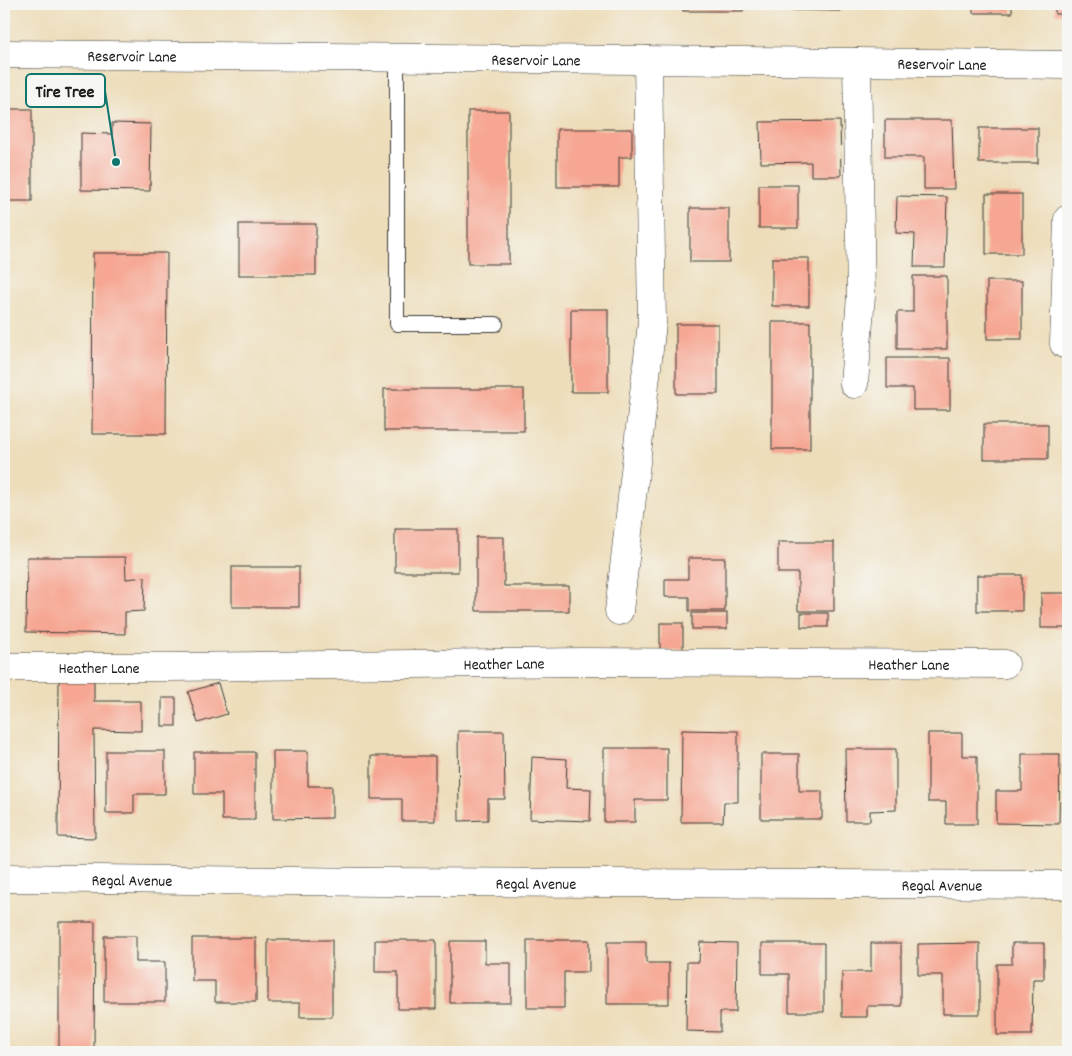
<svg xmlns="http://www.w3.org/2000/svg" width="1072" height="1056" viewBox="0 0 1072 1056" font-family="Dekko,sans-serif">
<rect width="100%" height="100%" fill="#f6f6f2"/>
<filter id="ink" filterUnits="userSpaceOnUse"><feTurbulence type="fractalNoise" baseFrequency=".02" numOctaves="2"/><feDisplacementMap in="SourceGraphic" scale="10" xChannelSelector="R" yChannelSelector="G"/><feConvolveMatrix kernelMatrix="1 2 1 2 8 2 1 2 1" color-interpolation-filters="sRGB"/></filter>
<filter id="wash" filterUnits="userSpaceOnUse"><feTurbulence type="fractalNoise" baseFrequency=".0096" numOctaves="4" result="noise"/><feDisplacementMap in="SourceGraphic" scale="20" xChannelSelector="R" yChannelSelector="G"/><feGaussianBlur stdDeviation="1.12" result="paint"/><feColorMatrix in="noise" values="0 0 0 0 0 0 0 0 0 0 0 0 0 0 0 0 0 1.4 0 .05"/><feComposite in="paint" operator="in"/></filter>
<g filter="url(#wash)">
<rect width="100%" height="100%" fill="#edddba"/>
<g id="blocks">
<!-- building -->
<g fill="#f6a692">
<rect x="683" y="4" width="60" height="7"/>
<path d="M781 4H840V11L781 10Z"/>
<rect x="857" y="4" width="58" height="2"/>
<rect x="973" y="4" width="39" height="9"/>
<rect x="1055" y="4" width="13" height="10"/>
<rect x="4" y="109" width="28" height="92"/>
<rect x="468" y="111" width="41" height="153"/>
<path d="M885 120H952L954 189H924V157H885Z"/>
<path d="M840 121 841 176H811V162L761 163 760 122Z"/>
<path d="M112 123 151 124 150 191 81 190V133L112 134Z"/>
<rect x="979" y="128" width="59" height="35"/>
<path d="M557 129H632V157H619V187H557Z"/>
<rect x="759" y="185" width="39" height="43"/>
<rect x="986" y="194" width="36" height="60"/>
<path d="M897 196 947 197 945 267H914L915 234 896 233Z"/>
<rect x="690" y="208" width="39" height="54"/>
<rect x="239" y="224" width="77" height="51"/>
<path d="M93 253H167L166 434H92Z"/>
<rect x="772" y="258" width="37" height="48"/>
<path d="M913 276H947V349H897V312H913Z"/>
<rect x="987" y="281" width="35" height="58"/>
<rect x="571" y="309" width="37" height="83"/>
<rect x="772" y="322" width="38" height="127"/>
<rect x="676" y="324" width="42" height="70"/>
<path d="M887 358H950V410H913V388H887Z"/>
<rect x="384" y="389" width="140" height="42"/>
<rect x="984" y="424" width="64" height="35"/>
<rect x="395" y="529" width="63" height="43"/>
<path d="M476 537H504V586H569V611H476Z"/>
<path d="M778 542H834V611H798V573H778Z"/>
<path d="M27 557H125L126 579 145 577 144 611 125 612V634L26 632Z"/>
<path d="M688 558H725V611H689V597H665V579H688Z"/>
<rect x="232" y="567" width="67" height="40"/>
<rect x="977" y="575" width="45" height="36"/>
<rect x="1041" y="593" width="27" height="35"/>
<rect x="692" y="613" width="35" height="16"/>
<rect x="801" y="613" width="27" height="14"/>
<rect x="660" y="623" width="23" height="27"/>
<path d="M59 678H94V701H141V731L94 730 95 838 58 837Z"/>
<path d="M218 683 227 714 198 723 188 692Z"/>
<rect x="162" y="698" width="14" height="28"/>
<path d="M682 730 738 731V802H724L723 822H681Z"/>
<path d="M458 731H504L505 799H488V820L459 821Z"/>
<path d="M928 733H962V756H977V824H946V802H928Z"/>
<path d="M604 748H667V800H635V822H604Z"/>
<path d="M845 749H896V810L870 811V821H846Z"/>
<path d="M106 751H165V794H134V813H106Z"/>
<path d="M273 751H308V786H332V818L273 819Z"/>
<path d="M194 752H255V820H222V794H194Z"/>
<path d="M761 754H799V791H822V819H761Z"/>
<path d="M1022 754H1060L1059 824 996 823V791H1022Z"/>
<path d="M371 756H435V821H402V799H371Z"/>
<path d="M532 757 567 759 566 788 591 789 590 821 530 819Z"/>
<path d="M59 922H95L94 1052H59Z"/>
<path d="M104 936H136V962H165V1002H104Z"/>
<path d="M192 938H256V1002H215V981H192Z"/>
<path d="M268 940H332V1017H300V1003H268Z"/>
<path d="M375 940H436V1009H398V972H375Z"/>
<path d="M527 940H589V972H564V1008H527Z"/>
<path d="M450 941H485V963H511V1003H450Z"/>
<path d="M607 942H646V963H669V1004H607Z"/>
<path d="M700 942 737 943 736 1012H720V1032L686 1031 687 962H699Z"/>
<path d="M762 943H824V1012H789V974H762Z"/>
<path d="M871 943H901V1006H867V1017H842V972H871Z"/>
<path d="M980 943V1014H943V975H918V944Z"/>
<path d="M1012 943H1044V979H1033L1032 1035H997V964H1012Z"/>
</g>
</g>
</g>
<g filter="url(#ink)">
<use href="#blocks" fill-opacity="0" stroke="#3b3934" stroke-width="1"/>
<g fill="none" stroke-linecap="round" stroke-linejoin="round">
<defs>
<path id="lane" d="M397 58V324H496"/>
<g id="street">
<path id="s1" d="M4 54 857 62 1068 65"/>
<path d="M1064 344 1068 219"/>
<path d="M854 384 861 296 857 62"/>
<path d="M619 611 652 323 648 60"/>
<path id="s2" d="M4 667H170L582 662 1005 664"/>
<path id="s3" d="M4 878 378 882 1068 885"/>
</g>
</defs>
<!-- lane casing -->
<use href="#lane" stroke="#3b3934" stroke-width="16"/>
<!-- street casing -->
<use href="#street" stroke="#3b3934" stroke-width="29"/>
<!-- lane -->
<use href="#lane" stroke="#fff" stroke-width="14"/>
<!-- street -->
<use href="#street" stroke="#fff" stroke-width="28"/>
</g>
</g>
<g text-anchor="middle" stroke-width="4" stroke-linejoin="round" paint-order="stroke">
<!-- street labels -->
<g font-size="16" fill="#1c1c1c" stroke="#f6f6f2">
<text dy="6" stroke="none"><textPath href="#s1" startOffset="128">Reservoir Lane</textPath></text>
<text dy="6" stroke="none"><textPath href="#s1" startOffset="532">Reservoir Lane</textPath></text>
<text dy="6" stroke="none"><textPath href="#s1" startOffset="938">Reservoir Lane</textPath></text>
<text dy="6" stroke="none"><textPath href="#s2" startOffset="500">Heather Lane</textPath></text>
<text dy="6" stroke="none"><textPath href="#s2" startOffset="905">Heather Lane</textPath></text>
<text dy="6" stroke="none"><textPath href="#s2" startOffset="95">Heather Lane</textPath></text>
<text dy="6" stroke="none"><textPath href="#s3" startOffset="128">Regal Avenue</textPath></text>
<text dy="6" stroke="none"><textPath href="#s3" startOffset="532">Regal Avenue</textPath></text>
<text dy="6" stroke="none"><textPath href="#s3" startOffset="938">Regal Avenue</textPath></text>
</g>
</g>
<!-- callouts -->
<path fill="none" stroke="#0f766e" stroke-width="2" d="M116 162L105 91"/>
<circle fill="#0f766e" stroke="#f6f6f2" stroke-width="2" cx="116" cy="162" r="5"/>
<rect fill="#f6f6f2" stroke="#0f766e" stroke-width="2" x="26" y="74" width="79" height="33" rx="5"/>
<g font-size="18" text-anchor="middle" font-weight="bold" fill="#1c1c1c">
<text x="65" y="97">Tire Tree</text>
</g>
<!-- margin -->
<rect width="1072" height="1056" fill="none" stroke="#f6f6f2" stroke-width="20"/>
</svg>
